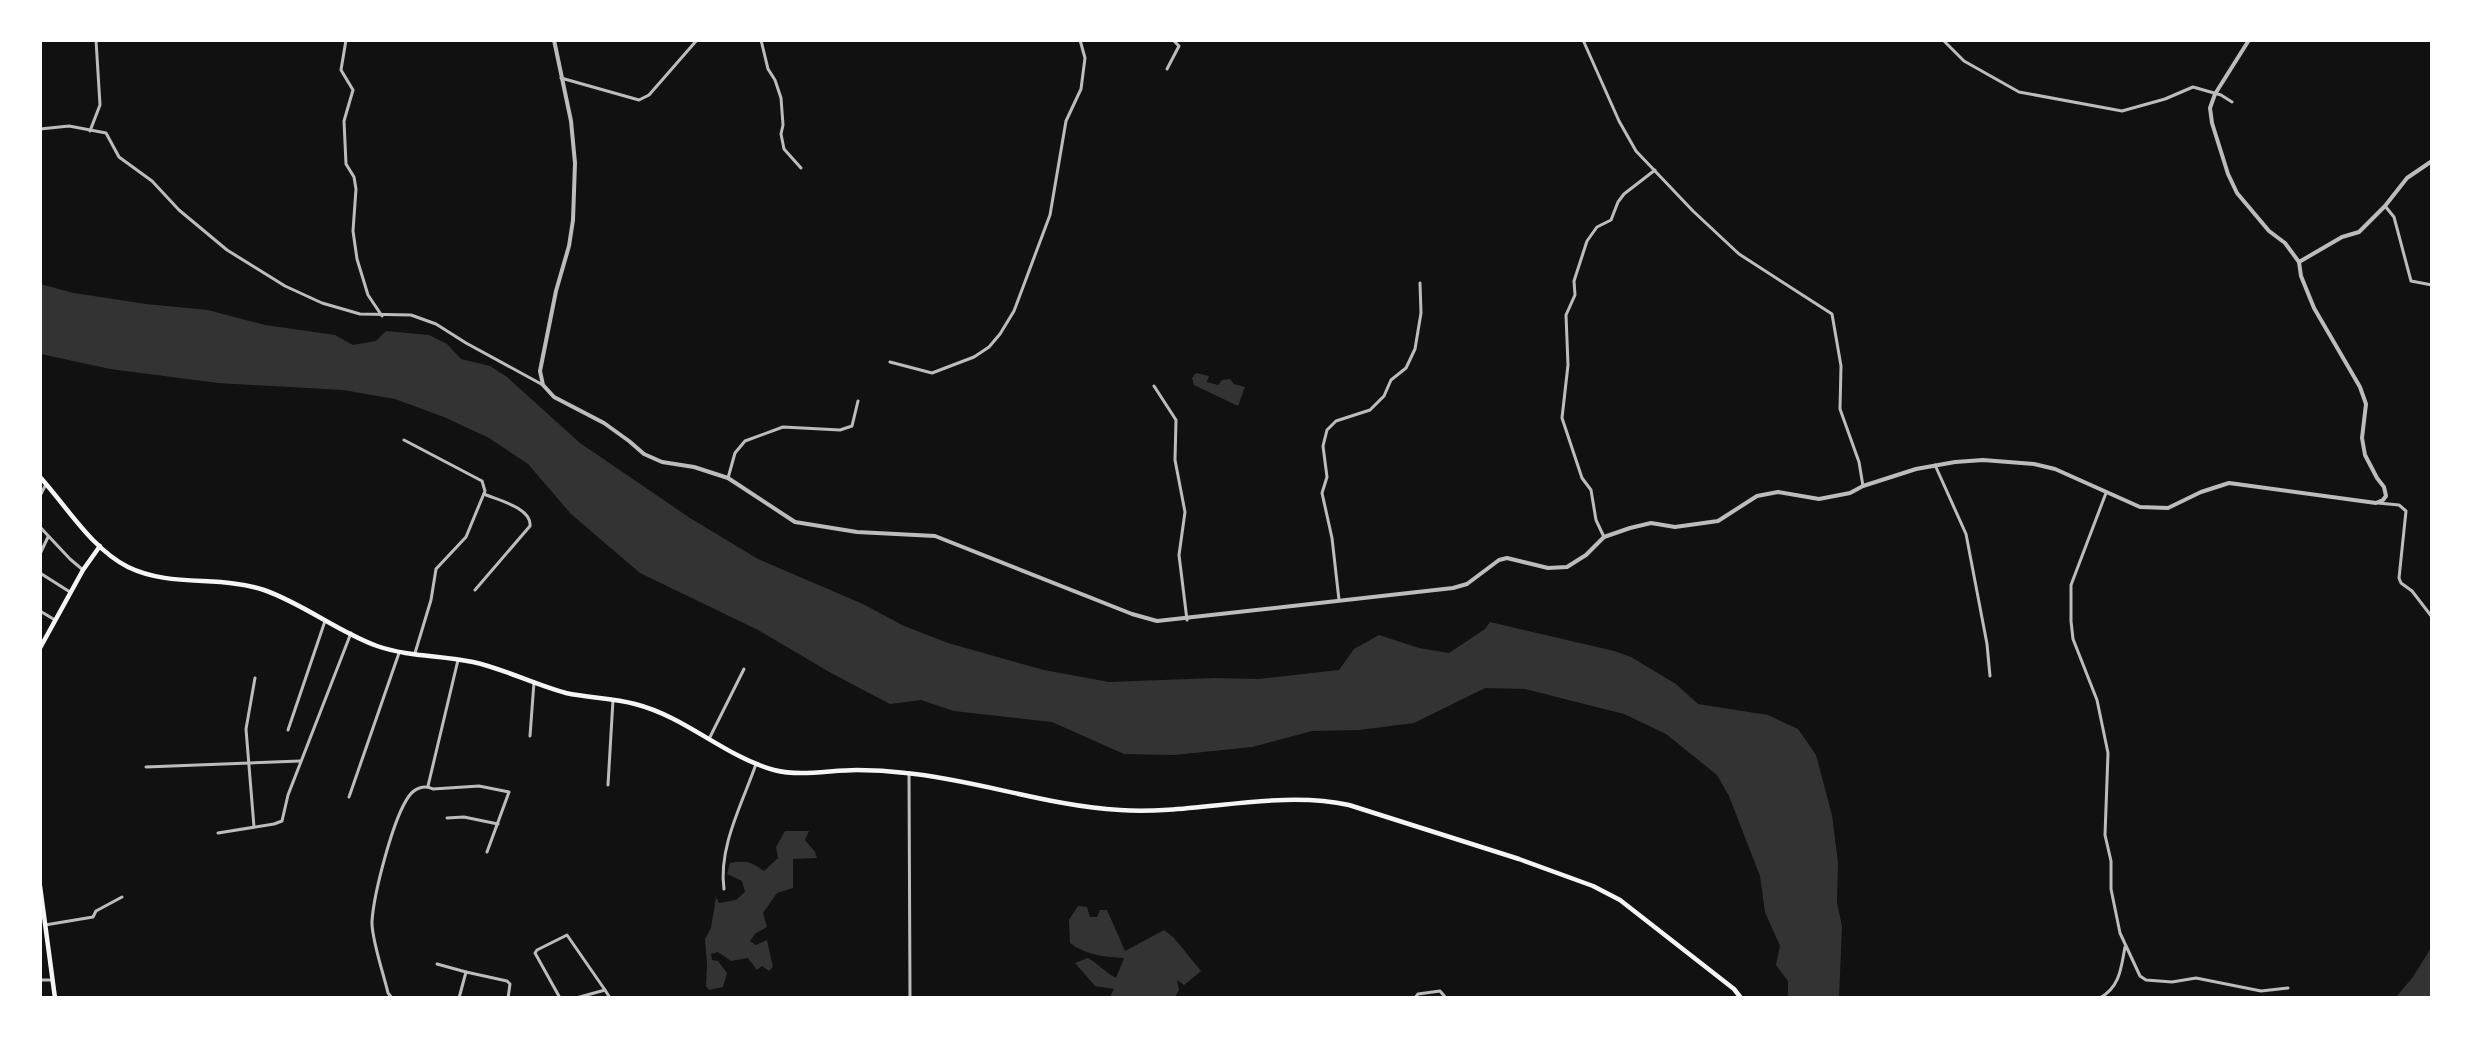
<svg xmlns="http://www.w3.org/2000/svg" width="2472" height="1038" viewBox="0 0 2472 1038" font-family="'Fira Sans',sans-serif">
<rect width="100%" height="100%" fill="#111"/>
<!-- water -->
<g fill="#333">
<path d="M40 284 74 293 146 304 208 310 265 325 335 335 353 345 376 341 386 331 429 335 447 344 461 359 490 366 507 377 580 443 690 518 758 559 863 604 904 626 948 643 1044 670 1109 682 1215 678 1259 679 1339 670 1354 649 1379 635 1419 648 1449 653 1485 629 1490 622 1614 651 1631 657 1676 684 1698 704 1768 715 1798 729 1816 755 1832 815 1838 863 1837 902 1842 927 1839 997H1788V981L1776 965 1780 946 1765 912 1760 876 1729 796 1717 775 1666 734 1624 714 1525 689 1485 688 1414 723 1359 730 1312 731 1252 747 1174 755 1124 754 1052 722 954 711 921 700 890 704 831 673 758 630 640 573 571 514 528 464 489 438 444 417 395 399 343 390 218 383 110 369 41 354Z"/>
<path d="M1196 373 1209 376 1207 382 1218 385 1222 380 1230 379 1234 384 1245 387 1238 406 1194 385 1192 378Z"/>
<path d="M785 831H809L805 840 815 852 817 858 793 859V888L777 893 763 913 767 927 756 933 750 941 756 945 767 940 773 967 769 971 762 966 757 970 748 958 731 961 718 952 711 954 712 960 718 961 727 973 723 987 709 990 706 986 707 965 705 939 711 928 716 897 719 903 736 900 745 892 742 881 727 874 730 863C745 860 752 862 764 871L778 858 776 847Z"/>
<path d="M1078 906 1087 907 1090 917H1097L1100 910H1107L1125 951 1164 930 1174 938 1201 971 1184 985 1177 980 1179 990 1175 997H1110L1114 989 1095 986 1075 963 1088 958C1098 964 1105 972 1116 978L1124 958C1106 957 1085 955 1070 943L1069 920Z"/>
<path d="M2431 948V997H2396L2413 977Z"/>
</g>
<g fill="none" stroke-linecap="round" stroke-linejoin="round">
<!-- minor -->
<g stroke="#bcbcbc" stroke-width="3">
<path d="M346 40 341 70 353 90 344 121 346 164 354 177 356 189 353 231 357 259 368 295 382 316"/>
<path d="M761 40 768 69 775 80 781 98 783 125 781 134 784 149 801 168"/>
<path d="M1583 40 1619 121 1636 151 1693 211 1739 254 1832 314 1841 366 1840 409 1859 462 1863 486"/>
<path d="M1943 40 1964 61 2019 92 2122 111 2165 99 2193 87 2221 95 2232 102"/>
<path d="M1167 69 1179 46 1173 40"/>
<path d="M561 78 639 100 649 95 697 40"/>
<path d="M40 129 69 126 106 133 119 157 152 181 179 210 227 250 285 286 322 303 360 314 411 315 436 324 466 343 543 385"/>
<path d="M90 131 100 105 96 40"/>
<path d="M2385 206 2394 217 2411 281 2432 285"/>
<path d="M890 362 932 373 974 357 989 347 1000 334 1014 311 1050 215 1066 121 1081 89 1085 58 1080 40"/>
<path d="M1154 386 1176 420 1175 460 1185 512 1179 555 1187 620"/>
<path d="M404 440 482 481 485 491 466 537 436 569 431 600 415 653"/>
<path d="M1935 465 1966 534 1987 644 1990 676"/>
<path d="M728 478 735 453 745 441 783 427 840 430 852 426 858 401"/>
<path d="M2106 493 2071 585V621L2073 639 2097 700 2108 753 2105 835 2111 861V889L2120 933 2140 976 2146 980 2172 982 2196 978 2261 991 2288 988"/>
<path d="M40 496 46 484"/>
<path d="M2378 503 2399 505 2406 511 2399 578 2401 583 2412 591 2432 617"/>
<path d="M40 527 70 559 83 570"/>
<path d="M1604 537 1596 520 1591 490 1582 478 1562 418 1568 365 1566 315 1575 295 1574 281 1587 241 1597 227 1611 220 1618 202 1624 194 1655 170"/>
<path d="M40 554 48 537"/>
<path d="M40 573 70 592"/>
<path d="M475 590 530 526C532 508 498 500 484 494"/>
<path d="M1339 600 1332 538 1322 493 1327 477 1323 446 1327 430 1336 421 1370 410 1384 396 1391 380 1406 368 1415 349 1421 313 1420 283"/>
<path d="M40 611 55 620"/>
<path d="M288 730 325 621"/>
<path d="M530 736 534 682"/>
<path d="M709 739 744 669"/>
<path d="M146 767 300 761"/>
<path d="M909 773 910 998"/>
<path d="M608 785 613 700"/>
<path d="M428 786 458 660"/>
<path d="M349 797 399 653"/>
<path d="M447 818 464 817 498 824"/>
<path d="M254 827 246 729 255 678"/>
<path d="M218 833 274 824 282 821 288 795 351 633"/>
<path d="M724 889C718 847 743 802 756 764"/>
<path d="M45 925 93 917 96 911 122 897"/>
<path d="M437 964 466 972"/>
<path d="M40 980H52"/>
<path d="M605 990 610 998"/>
<path d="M392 998 388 993C384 975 371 938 372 921 374 893 393 818 409 796 414 789 424 784 433 789L479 786 509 792 487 852"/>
<path d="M459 998 466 972 507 981 510 984 508 998"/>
<path d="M560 998 535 953 537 950 567 935 605 990 576 998"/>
<path d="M1415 998 1418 994 1440 991 1446 998"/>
<path d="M2100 998C2120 987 2121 968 2125 947"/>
</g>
<!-- tertiary -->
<g stroke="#bcbcbc" stroke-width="4">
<path d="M554 40 571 121 575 163 573 220 569 246 556 291 540 371 543 385 554 397 604 423 629 441 644 454 662 462 694 467 728 478 795 522 857 532 935 536 1132 614 1157 621 1453 588 1467 584 1499 560 1507 558 1548 568 1567 567 1586 555 1604 537 1630 528 1651 523 1675 527 1718 521 1757 496 1778 492 1819 499 1850 493 1863 486 1916 469 1955 462 1983 460 2034 464 2055 469 2140 507 2168 508 2201 492 2229 483 2376 503 2383 500 2386 496 2384 487 2377 478 2365 455 2362 438 2366 404 2360 387 2314 308 2301 276 2299 262 2285 243 2269 231 2237 193 2228 174 2212 123 2210 108 2215 94 2249 40"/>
<path d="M2299 262 2342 237 2359 232 2385 206 2407 178 2432 161"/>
</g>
<!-- secondary -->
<g stroke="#f5f5f5" stroke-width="4.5">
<path d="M40 648 83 570 100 546"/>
<path d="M40 886 55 998"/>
</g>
<!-- primary -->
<path stroke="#f5f5f5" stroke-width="4.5" d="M40 477C67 507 92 549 128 567 171 588 220 575 264 590 304 604 338 632 377 646 409 657 441 655 473 662 505 669 535 685 566 693 589 698 613 698 635 704 686 717 724 756 774 770 801 777 830 770 857 770 873 770 890 771 906 773 978 780 1047 806 1120 810 1195 815 1276 789 1349 805L1519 859 1593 886 1620 900 1734 989 1741 998"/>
</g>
<!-- border -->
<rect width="2472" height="1038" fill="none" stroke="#ffffff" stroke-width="84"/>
</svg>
